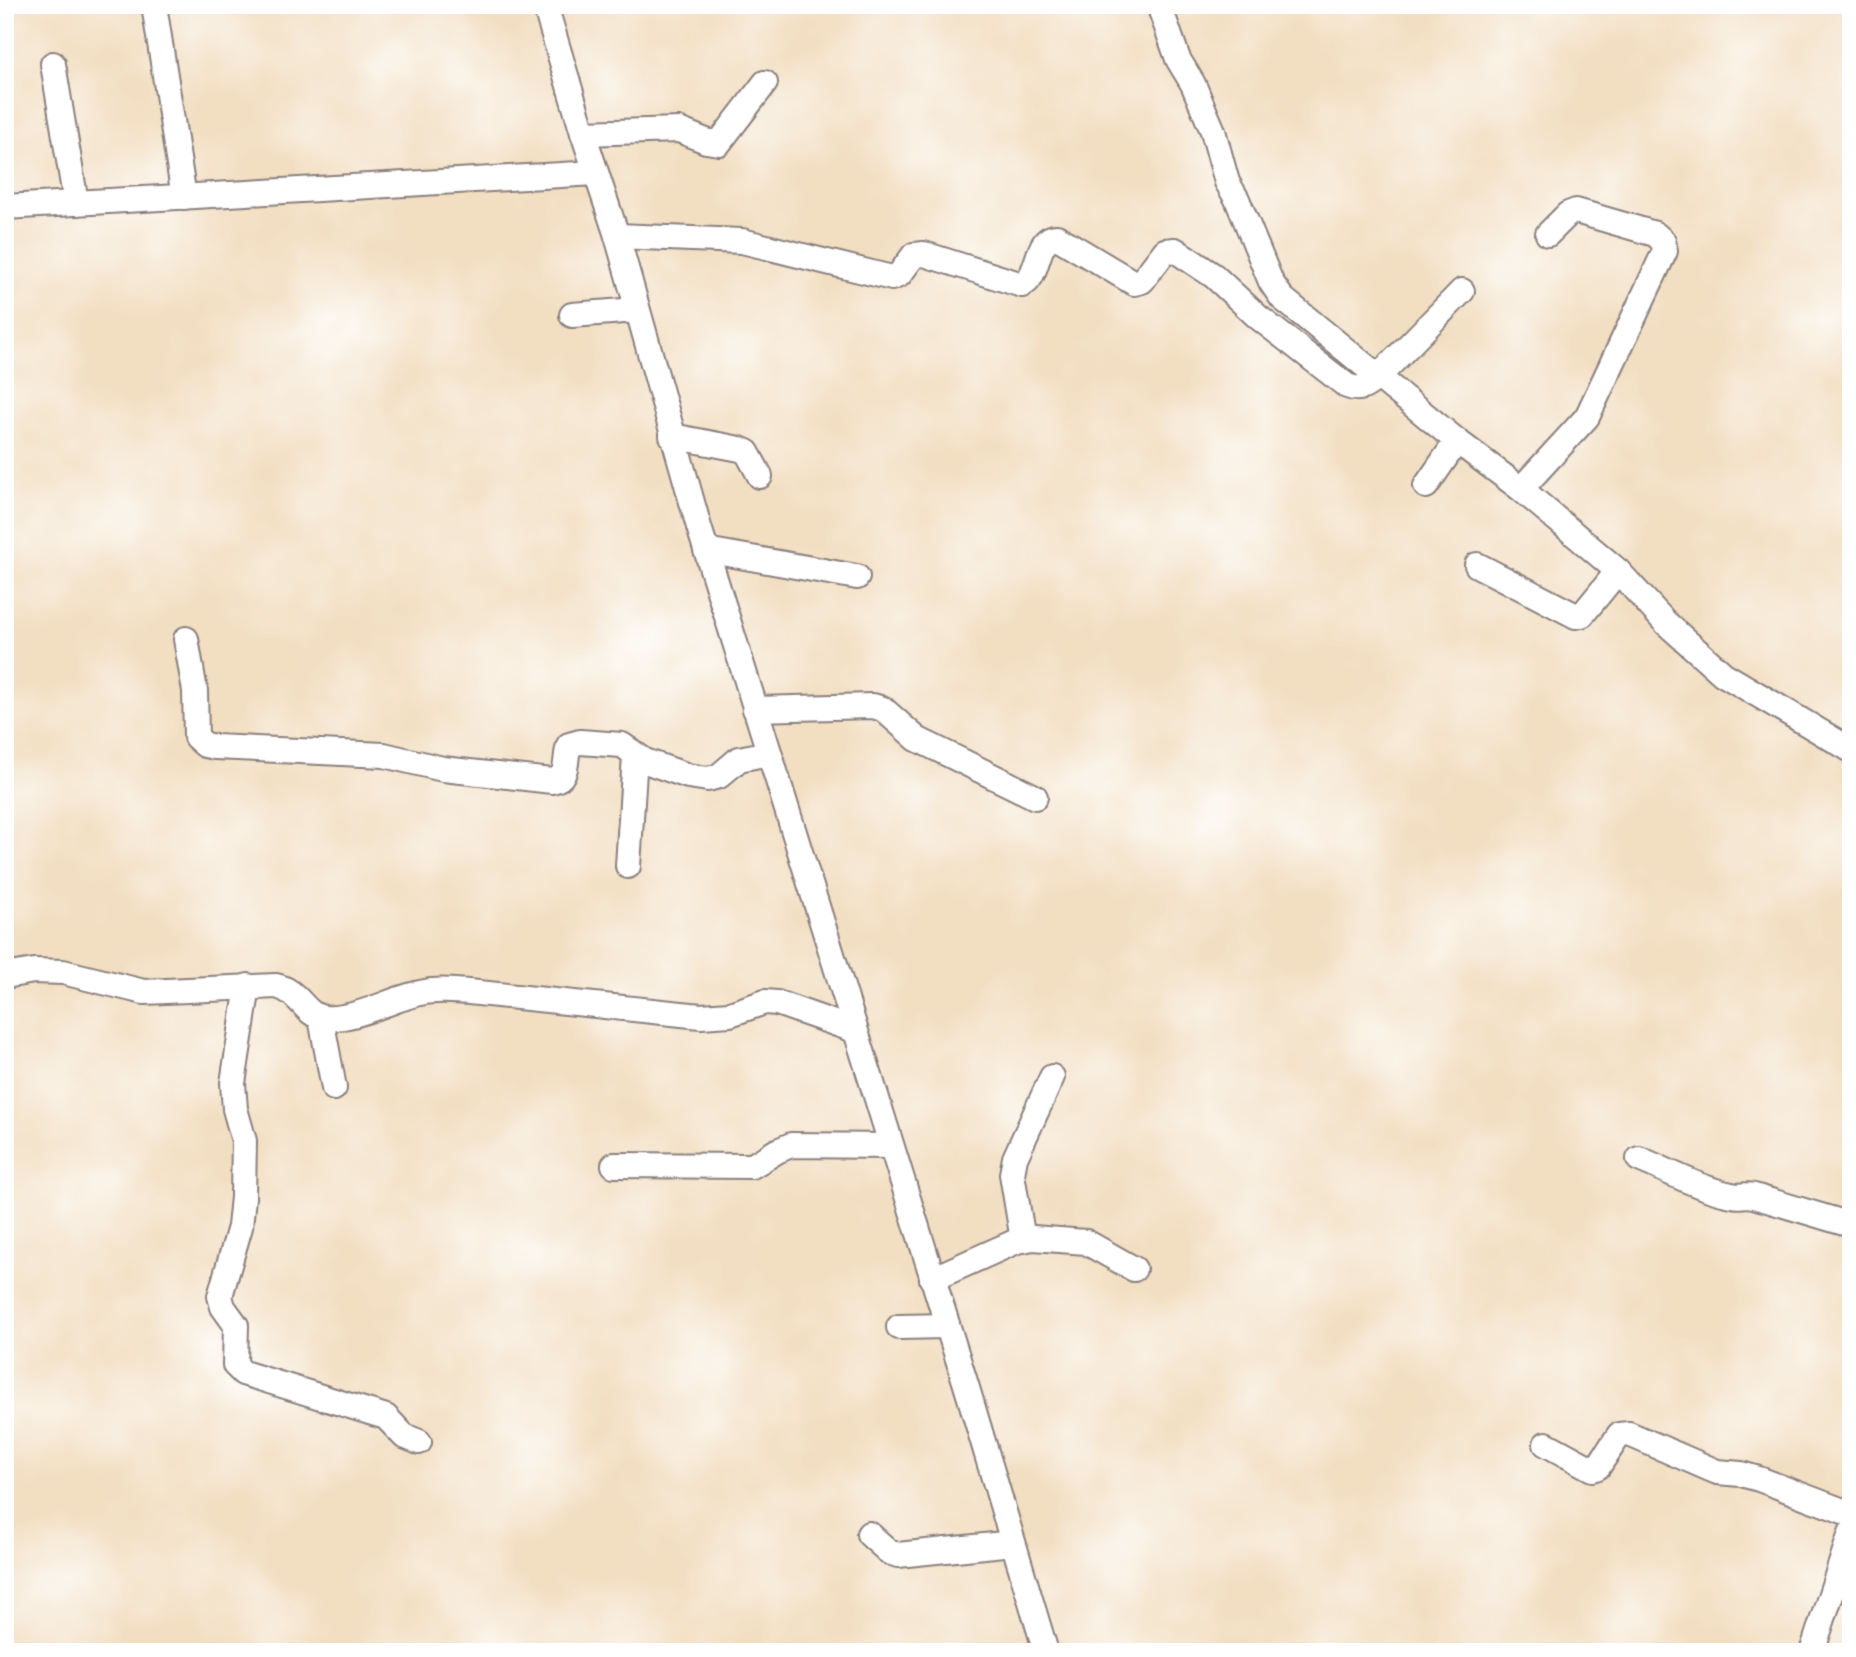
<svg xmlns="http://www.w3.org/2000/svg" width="1856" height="1657" viewBox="0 0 1856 1657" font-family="Cardo,serif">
<rect width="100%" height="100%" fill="#fff"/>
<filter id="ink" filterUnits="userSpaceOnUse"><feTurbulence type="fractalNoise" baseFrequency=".0143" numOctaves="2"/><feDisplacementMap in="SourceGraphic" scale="14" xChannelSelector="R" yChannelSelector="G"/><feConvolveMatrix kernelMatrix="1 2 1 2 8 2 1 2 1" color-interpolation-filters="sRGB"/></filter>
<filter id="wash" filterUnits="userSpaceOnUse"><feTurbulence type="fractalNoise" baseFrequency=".00686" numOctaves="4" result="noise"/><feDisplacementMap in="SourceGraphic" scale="28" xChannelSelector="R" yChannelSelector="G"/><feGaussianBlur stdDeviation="1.57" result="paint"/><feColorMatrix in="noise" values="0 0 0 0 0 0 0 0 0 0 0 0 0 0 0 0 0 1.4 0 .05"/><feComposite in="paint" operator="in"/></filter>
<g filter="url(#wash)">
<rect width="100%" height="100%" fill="#f2dec1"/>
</g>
<g filter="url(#ink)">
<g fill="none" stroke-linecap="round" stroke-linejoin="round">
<defs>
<g id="minor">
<path d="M154 5 184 197"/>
<path d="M545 5 583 133 617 236 699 527 967 1388 1046 1652"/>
<path d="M1159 5 1178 59 1193 84 1213 131 1227 182 1237 199 1271 282 1282 298 1457 441 1521 489 1618 571 1666 623 1723 674 1851 750"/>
<path d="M53 64 76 203"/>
<path d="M583 133 679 130 706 141 719 143 765 83"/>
<path d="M5 207 596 173"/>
<path d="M617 236 742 241 892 278 899 275 914 255 924 254 1022 285C1041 276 1034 237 1057 237L1134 283 1142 281 1165 251 1175 250 1214 276 1258 317 1347 386C1362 392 1367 385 1379 376L1462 291"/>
<path d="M572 315 637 310"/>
<path d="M672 436 740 449 747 452 760 476"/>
<path d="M1426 486 1457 441"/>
<path d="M1521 489 1587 417 1665 251 1663 241 1655 234 1576 211 1568 214 1548 234"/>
<path d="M706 550 857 577"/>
<path d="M1477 565 1576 616 1582 615 1618 571"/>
<path d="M186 639 195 691 196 737 205 745 215 747 384 755 443 769 552 781C570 778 564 759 569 745L580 742 622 745 645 761 688 776 708 779 719 776 739 759 769 753"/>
<path d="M755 709 873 706 883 709 917 739 1035 797"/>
<path d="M628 866 635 755"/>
<path d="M5 976 34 971 63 972 144 992 276 986C300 991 304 1016 325 1018 353 1021 391 999 420 993 436 989 452 991 469 992L701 1016 730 1014 765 1002 777 1003 854 1030"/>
<path d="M248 986 233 1083 235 1109 244 1141 243 1197 240 1227 220 1296 223 1307 236 1325 235 1365 243 1373 386 1417 404 1436 419 1442"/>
<path d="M321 1018 334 1088"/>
<path d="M1639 1159C1669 1171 1700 1189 1732 1195 1739 1197 1746 1194 1754 1196L1851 1225"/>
<path d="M614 1165 752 1166 777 1151 791 1145 890 1146"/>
<path d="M1023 1240 1012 1174 1015 1158 1052 1077"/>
<path d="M932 1279 1017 1241 1033 1238 1086 1242 1134 1269"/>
<path d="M899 1327 947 1326"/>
<path d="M1546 1444 1592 1469 1598 1467 1619 1435 1629 1434 1717 1472 1741 1474 1759 1479 1851 1514"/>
<path d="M869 1534 889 1552 898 1555 1013 1543"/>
<path d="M1812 1652 1851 1533"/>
</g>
</defs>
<!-- minor casing -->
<use href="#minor" stroke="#8a807e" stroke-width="28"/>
<!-- minor -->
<use href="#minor" stroke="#fff" stroke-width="24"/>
</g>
</g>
<!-- margin -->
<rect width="1856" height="1657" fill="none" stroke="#fff" stroke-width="28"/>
</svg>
